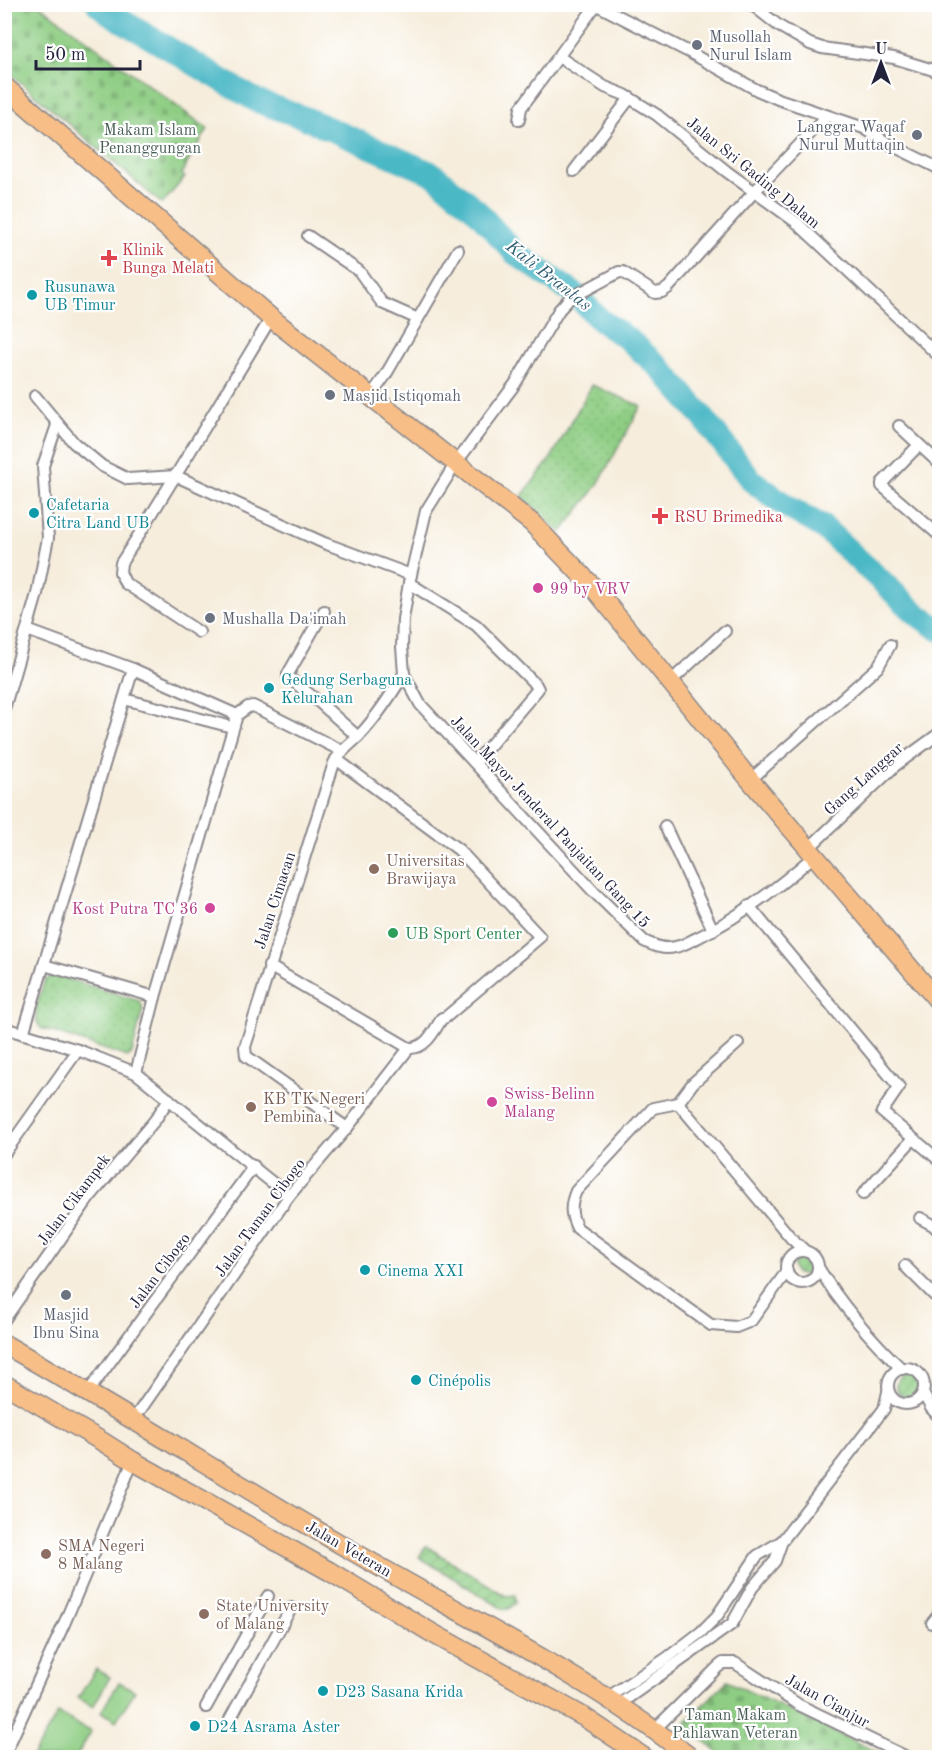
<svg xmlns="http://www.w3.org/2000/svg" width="944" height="1762" viewBox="0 0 944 1762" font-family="'Old Standard TT',serif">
<defs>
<pattern id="grass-dots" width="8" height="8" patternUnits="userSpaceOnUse" patternTransform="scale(1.5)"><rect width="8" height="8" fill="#8ecd83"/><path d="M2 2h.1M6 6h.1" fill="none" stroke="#7ab072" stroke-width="1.8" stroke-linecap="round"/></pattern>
<pattern id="cemetery-stones" width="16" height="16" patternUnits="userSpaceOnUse" patternTransform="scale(1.5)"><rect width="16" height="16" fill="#8ecd83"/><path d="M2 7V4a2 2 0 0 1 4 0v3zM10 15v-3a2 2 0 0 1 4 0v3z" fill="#7ab072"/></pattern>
<pattern id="garden-furrows" width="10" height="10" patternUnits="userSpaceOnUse" patternTransform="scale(1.5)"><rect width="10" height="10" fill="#8ecd83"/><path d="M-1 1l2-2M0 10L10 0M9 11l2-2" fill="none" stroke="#7ab072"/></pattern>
</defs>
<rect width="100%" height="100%" fill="#fff"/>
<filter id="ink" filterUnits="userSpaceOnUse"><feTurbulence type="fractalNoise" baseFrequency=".0167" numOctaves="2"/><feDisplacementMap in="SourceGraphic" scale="12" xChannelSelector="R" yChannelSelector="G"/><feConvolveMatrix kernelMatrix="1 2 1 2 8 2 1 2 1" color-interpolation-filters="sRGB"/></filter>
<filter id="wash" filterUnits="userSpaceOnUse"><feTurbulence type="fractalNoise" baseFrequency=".008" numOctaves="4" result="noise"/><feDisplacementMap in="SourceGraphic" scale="24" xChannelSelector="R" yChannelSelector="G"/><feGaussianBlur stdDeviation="1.35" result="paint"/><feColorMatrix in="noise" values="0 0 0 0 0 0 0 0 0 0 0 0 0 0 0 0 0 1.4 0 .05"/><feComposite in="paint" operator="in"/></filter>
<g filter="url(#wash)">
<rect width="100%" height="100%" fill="#f6eddc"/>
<!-- grass -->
<g fill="url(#grass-dots)" stroke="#58785f" stroke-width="1.5">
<path d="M592 385 641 406 597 486 561 533 522 496 551 458Z"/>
<path d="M55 975 140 1001 143 1009 132 1054 127 1057 41 1028C29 1016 41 994 45 980Z"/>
</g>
<!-- cemetery -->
<g fill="url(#cemetery-stones)" stroke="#58785f" stroke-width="1.5">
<path d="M5 4 39 5 208 129 181 174 185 177 162 204 5 69Z"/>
<path d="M727 1681 888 1757H724L686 1727 685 1723Z"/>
</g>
<!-- garden -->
<g fill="url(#garden-furrows)" stroke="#58785f" stroke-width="1.5">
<circle cx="802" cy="1266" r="9"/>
<circle cx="907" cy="1386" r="11"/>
<path d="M426 1546 506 1596 515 1595 516 1603 509 1609H503L419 1557Z"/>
</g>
<!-- pitch -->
<g fill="#8ecd83" stroke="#58785f" stroke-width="1.5">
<path d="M96 1669 110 1677 93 1707 78 1698Z"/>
<path d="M119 1682 135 1691 116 1721 101 1712Z"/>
<path d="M58 1713 91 1732 76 1757H32Z"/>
</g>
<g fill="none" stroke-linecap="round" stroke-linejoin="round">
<!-- river -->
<path stroke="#4bb8c6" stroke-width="24" d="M98 4 109 13 257 101 305 118 433 174 475 209 515 253 576 295 600 320 628 339 660 368 698 411 751 480 786 506 823 527 918 615 940 630"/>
</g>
</g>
<g filter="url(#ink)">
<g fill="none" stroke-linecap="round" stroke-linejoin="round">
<defs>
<g id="street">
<path d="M595 4 687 51 757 90 778 99 864 128 889 144 940 169"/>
<path d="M751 4 779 26 810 44 822 48 894 58 940 72"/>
<path d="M559 57 605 87 625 95 657 115 726 171 796 222 940 357"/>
<path d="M519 120 521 108 596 5"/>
<path d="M574 171 630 98"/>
<path d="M308 236 359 271 382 303 418 319"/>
<path d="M35 396 74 443 102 466 128 479 176 476 324 543 411 575"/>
<path d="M370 397 385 376 458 250"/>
<path d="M899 426 940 464"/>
<path d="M919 445 882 483V486L940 536"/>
<path d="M409 583 476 625 536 685 538 689 475 763"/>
<path d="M324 611 288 674V677L319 702 358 737"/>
<path d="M27 630 133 669 237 715"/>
<path d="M199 632 125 583 120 572 121 563C173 482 221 400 271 318"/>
<path d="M670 682 725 631"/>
<path d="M124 699 232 727"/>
<path d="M4 709 37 594 48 538 43 466 57 425"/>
<path d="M336 759 459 850 540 937 446 1017 441 1019"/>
<path d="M750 780 878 667 890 645"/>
<path d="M665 826 713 930"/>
<path d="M809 848 896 765 940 733"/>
<path d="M815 855C780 886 738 918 697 938 690 941 683 946 675 947 664 950 654 946 644 941L594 892 420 704 404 674 402 647 403 619 409 583 426 511 456 463 515 384 559 310 569 299 619 272H623L655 293 662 292 668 288 755 191 827 116"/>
<path d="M749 906 899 1087 882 1112 940 1161"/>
<path d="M44 965 155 997"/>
<path d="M269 966 409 1048"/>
<path d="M4 1028 78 1050 136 1073 289 1196"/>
<path d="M23 1034 133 669"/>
<path d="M136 1073 155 997 237 715 248 707 253 706 342 751"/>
<path d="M678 1103 693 1083 738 1043"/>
<path d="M347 1128 246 1056 245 1047 334 763C340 751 350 745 359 736 377 717 390 697 404 674"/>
<path d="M4 1154 78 1050"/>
<path d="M863 1194 913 1139"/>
<path d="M920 1218 933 1225 940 1232"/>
<circle cx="802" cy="1267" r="16"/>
<path d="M905 1266 934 1295 940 1298"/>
<path d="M818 1267C838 1301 873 1342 902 1369"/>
<path d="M787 1271 751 1321 736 1327 711 1325 577 1228C570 1214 570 1205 576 1191L653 1108 678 1103 791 1238 805 1251"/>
<path d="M4 1320 89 1198 155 1120 169 1099"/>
<circle cx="906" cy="1386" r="18"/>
<path d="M88 1392 254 1166"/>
<path d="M923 1393 931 1408 940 1418"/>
<path d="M134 1419 289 1196 347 1128 409 1048C426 1049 434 1031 442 1018"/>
<path d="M932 1623 940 1613"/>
<path d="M607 1698 667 1658 701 1632 717 1616 757 1556 782 1541"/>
<path d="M618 1705 732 1624 752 1588 775 1561 782 1541 884 1409 888 1392"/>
<path d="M206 1707 268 1596"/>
<path d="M230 1719 291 1608"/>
<path d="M655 1729 718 1667 723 1663H735L799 1705 909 1758"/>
<path d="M4 1756 64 1624 133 1461"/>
</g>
<g id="primary">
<path d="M4 86 271 318 532 523 594 588 750 780 940 1003"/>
<path d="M4 1344C120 1410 232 1481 347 1548 462 1616 586 1674 691 1758"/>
<path d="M4 1384 103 1442 133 1461 329 1571 432 1633 584 1717 645 1758"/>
</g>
</defs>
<!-- street casing -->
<use href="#street" stroke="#8c888c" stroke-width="14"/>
<!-- primary casing -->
<use href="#primary" stroke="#8c888c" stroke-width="21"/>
<!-- street -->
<use href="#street" stroke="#fff" stroke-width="10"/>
<!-- primary -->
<use href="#primary" stroke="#f7be87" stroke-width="18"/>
</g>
</g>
<!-- markers -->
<g fill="#6b7280" stroke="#fff" stroke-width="2">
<circle cx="697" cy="45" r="6"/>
<circle cx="917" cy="135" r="6"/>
<circle cx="330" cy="395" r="6"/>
<circle cx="210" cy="618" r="6"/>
<circle cx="66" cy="1295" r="6"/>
</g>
<g fill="#e0444e" stroke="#fff" stroke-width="2">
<path d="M106 249h6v6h6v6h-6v6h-6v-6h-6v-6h6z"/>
<path d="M657 507h6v6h6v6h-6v6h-6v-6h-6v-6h6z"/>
</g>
<g fill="#0f9aa8" stroke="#fff" stroke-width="2">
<circle cx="32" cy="295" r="6"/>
<circle cx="34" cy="513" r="6"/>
<circle cx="269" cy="688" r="6"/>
<circle cx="365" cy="1270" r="6"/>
<circle cx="416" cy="1380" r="6"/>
<circle cx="323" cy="1691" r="6"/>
<circle cx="195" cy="1726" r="6"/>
</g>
<g fill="#d1479c" stroke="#fff" stroke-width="2">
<circle cx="538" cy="588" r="6"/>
<circle cx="210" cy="908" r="6"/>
<circle cx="492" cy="1102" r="6"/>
</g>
<g fill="#8d6e63" stroke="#fff" stroke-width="2">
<circle cx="374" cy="869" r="6"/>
<circle cx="251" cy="1107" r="6"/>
<circle cx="46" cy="1554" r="6"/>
<circle cx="204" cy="1614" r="6"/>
</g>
<circle fill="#2e9e5b" stroke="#fff" stroke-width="2" cx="393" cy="933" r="6"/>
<g text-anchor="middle" stroke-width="4.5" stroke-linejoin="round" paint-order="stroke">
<!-- worship labels -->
<g font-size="16" fill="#5b616d" stroke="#fff" text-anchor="start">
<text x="709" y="42">Musollah<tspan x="709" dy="18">Nurul Islam</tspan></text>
<text x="905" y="132" text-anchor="end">Langgar Waqaf<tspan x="905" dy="18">Nurul Muttaqin</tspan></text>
<text x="342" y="401">Masjid Istiqomah</text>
<text x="222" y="624">Mushalla Da'imah</text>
<text x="66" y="1320" text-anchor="middle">Masjid<tspan x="66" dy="18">Ibnu Sina</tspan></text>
</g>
<!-- park labels -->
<g font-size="16" fill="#485e54" stroke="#fff">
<text x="150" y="135">Makam Islam<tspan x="150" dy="18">Penanggungan</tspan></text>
<text x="735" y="1720">Taman Makam<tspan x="735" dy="18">Pahlawan Veteran</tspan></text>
</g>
<!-- street labels -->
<g font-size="16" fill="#22223b" stroke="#fff">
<text transform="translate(754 172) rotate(39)" y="6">Jalan Sri Gading Dalam</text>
<text transform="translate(863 778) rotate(-42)" y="6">Gang Langgar</text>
<text transform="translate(551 821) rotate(47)" y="6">Jalan Mayor Jenderal Panjaitan Gang 15</text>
<text transform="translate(274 900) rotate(-72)" y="6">Jalan Cimacan</text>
<text transform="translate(73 1199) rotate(-53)" y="6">Jalan Cikampek</text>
<text transform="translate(259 1217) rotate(-54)" y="6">Jalan Taman Cibogo</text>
<text transform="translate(159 1270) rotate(-53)" y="6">Jalan Cibogo</text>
<text transform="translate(349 1548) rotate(30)" y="6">Jalan Veteran</text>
<text transform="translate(828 1700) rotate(29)" y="6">Jalan Cianjur</text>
</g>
<!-- health labels -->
<g font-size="16" fill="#be3a42" stroke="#fff" text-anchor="start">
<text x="122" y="255">Klinik<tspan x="122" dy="18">Bunga Melati</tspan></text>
<text x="674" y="522">RSU Brimedika</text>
</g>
<!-- culture labels -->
<g font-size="16" fill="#0d838f" stroke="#fff" text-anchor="start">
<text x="44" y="292">Rusunawa<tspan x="44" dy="18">UB Timur</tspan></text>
<text x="46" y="510">Cafetaria<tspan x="46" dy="18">Citra Land UB</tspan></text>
<text x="281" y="685">Gedung Serbaguna<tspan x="281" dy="18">Kelurahan</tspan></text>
<text x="377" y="1276">Cinema XXI</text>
<text x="428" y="1386">Cinépolis</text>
<text x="335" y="1697">D23 Sasana Krida</text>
<text x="207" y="1732">D24 Asrama Aster</text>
</g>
<!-- hotel labels -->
<g font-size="16" fill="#b23c85" stroke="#fff" text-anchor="start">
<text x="550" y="594">99 by VRV</text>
<text x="198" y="914" text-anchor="end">Kost Putra TC 36</text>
<text x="504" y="1099">Swiss-Belinn<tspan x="504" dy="18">Malang</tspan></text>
</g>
<!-- education labels -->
<g font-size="16" fill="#785e54" stroke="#fff" text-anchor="start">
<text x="386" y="866">Universitas<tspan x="386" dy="18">Brawijaya</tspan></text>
<text x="263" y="1104">KB TK Negeri<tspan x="263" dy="18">Pembina 1</tspan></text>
<text x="58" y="1551">SMA Negeri<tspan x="58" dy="18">8 Malang</tspan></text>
<text x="216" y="1611">State University<tspan x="216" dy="18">of Malang</tspan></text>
</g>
<!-- leisure labels -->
<g font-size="16" fill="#27864d" stroke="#fff" text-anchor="start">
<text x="405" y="939">UB Sport Center</text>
</g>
<!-- water labels -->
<g font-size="18" font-style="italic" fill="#325e73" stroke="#fff">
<text transform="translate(549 275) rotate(38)" y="6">Kali Brantas</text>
</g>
</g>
<!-- margin -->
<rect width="944" height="1762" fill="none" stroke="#fff" stroke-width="24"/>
<!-- north arrow -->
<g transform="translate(881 63)" stroke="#ffffff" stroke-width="4.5" paint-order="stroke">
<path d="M0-4.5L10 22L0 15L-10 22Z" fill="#22223b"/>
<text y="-9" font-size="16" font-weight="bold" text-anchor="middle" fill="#22223b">U</text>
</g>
<!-- scale -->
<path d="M36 60v9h104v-9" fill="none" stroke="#22223b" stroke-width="3"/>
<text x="45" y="60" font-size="18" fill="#22223b" stroke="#ffffff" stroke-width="4.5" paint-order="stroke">50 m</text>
</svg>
